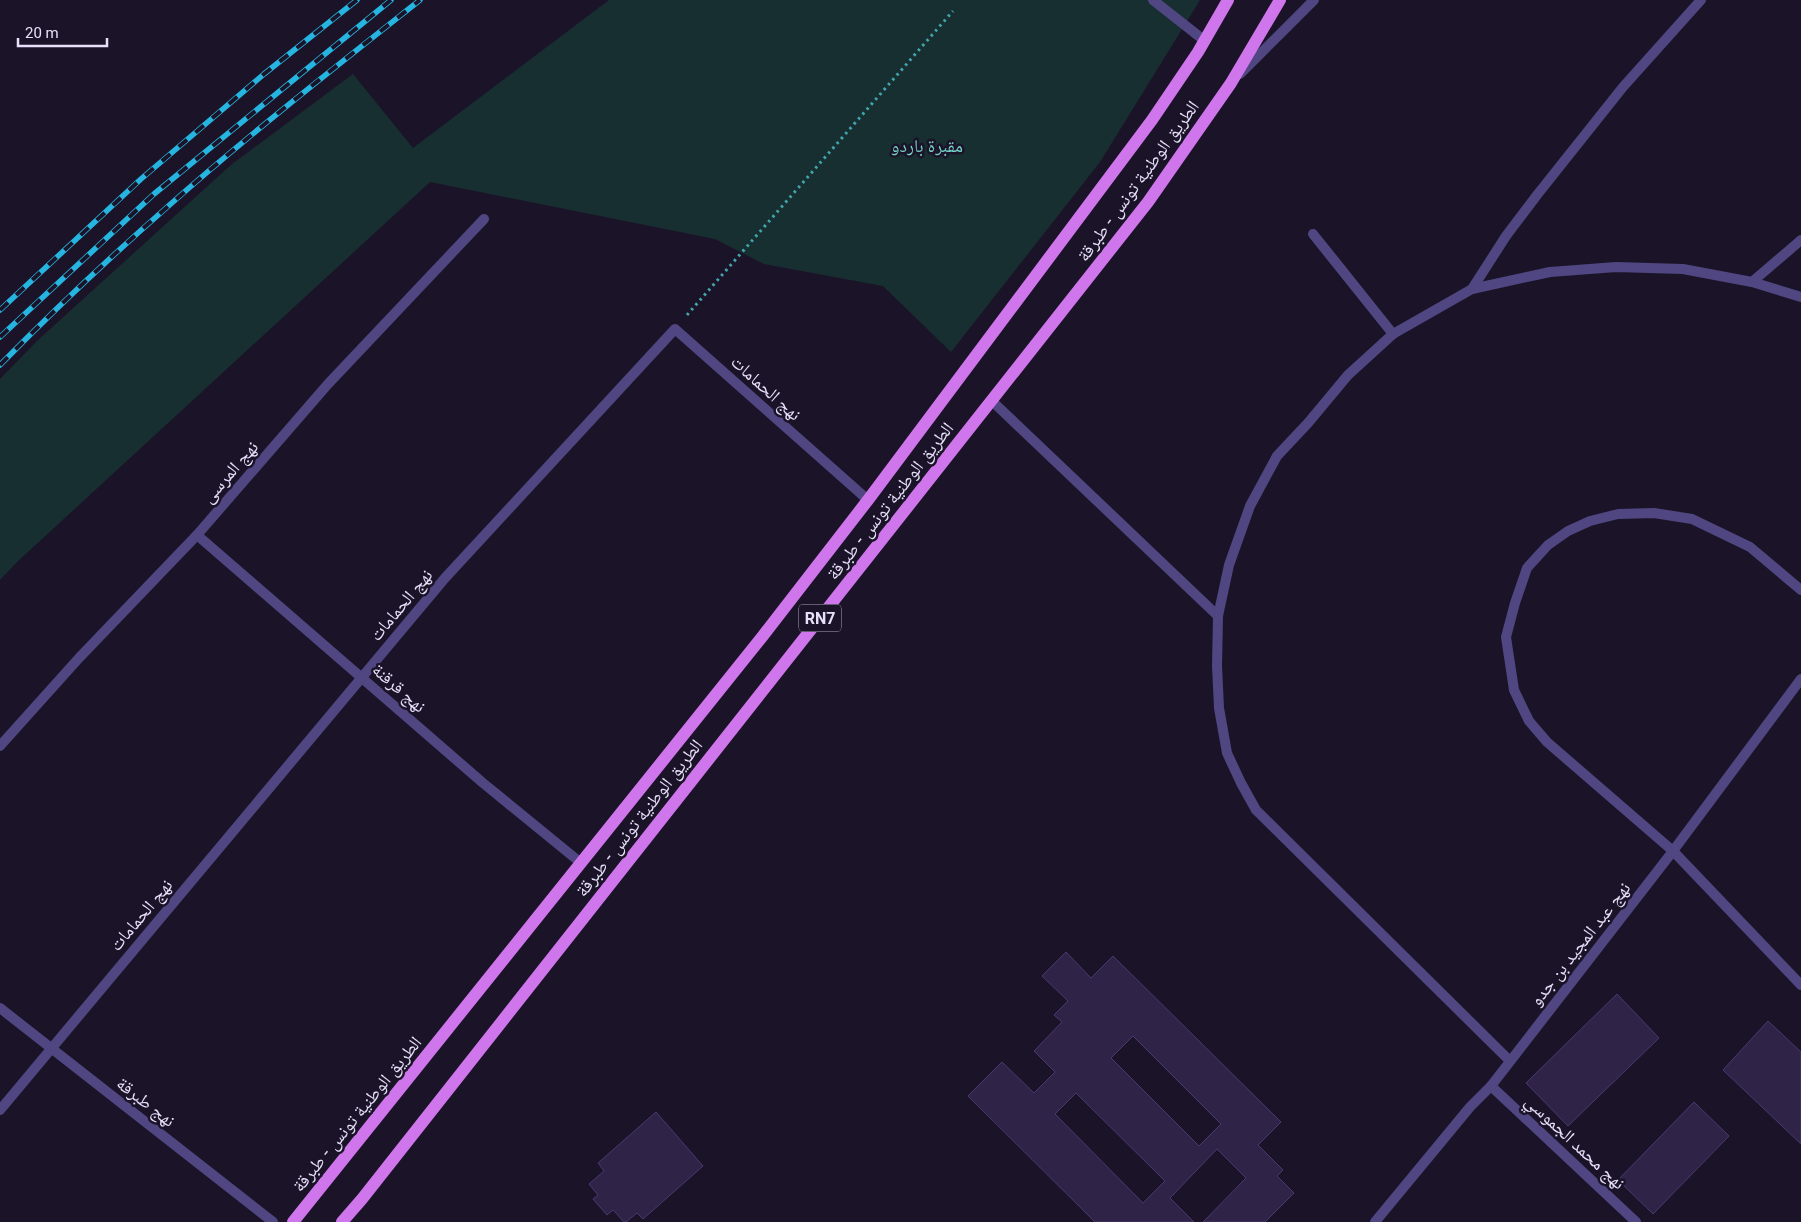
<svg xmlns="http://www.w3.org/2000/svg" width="1801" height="1222" viewBox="0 0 1801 1222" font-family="Roboto,'Noto Naskh Arabic',sans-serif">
<rect width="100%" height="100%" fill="#1b1428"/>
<!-- green -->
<path fill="#182f32" d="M609 0H1200L1100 162 951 352 883 286 764 264 715 239 430 182 17 562 0 580V379L38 340 232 164 353 74 413 148Z"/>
<!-- building -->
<g fill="#2f2347" stroke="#4b3870" fill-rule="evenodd">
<path d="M1066 952 1091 978 1113 956 1281 1122 1258 1145 1283 1170 1277 1176 1294 1193 1265 1222H1203L1246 1178 1217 1149 1170 1198 1194 1222H1095L968 1096 1002 1062 1034 1093 1055 1072 1034 1051 1062 1022 1054 1015 1068 1001 1042 976ZM1133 1036 1221 1124 1199 1146 1111 1058ZM1076 1093 1165 1181 1143 1203 1055 1114Z"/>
<path d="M1617 994 1659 1038 1568 1126 1526 1083Z"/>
<path d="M1768 1021 1801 1052V1144L1723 1070Z"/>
<path d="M1694 1102 1729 1136 1653 1214 1618 1180Z"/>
<path d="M656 1112 703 1166 643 1219 637 1213 626 1222H624L613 1210 607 1215 593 1199 598 1195 589 1184 604 1171 598 1163Z"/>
</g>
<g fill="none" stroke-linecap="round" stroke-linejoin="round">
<!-- path -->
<path stroke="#42a5ad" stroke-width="3" stroke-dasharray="2.5 4" stroke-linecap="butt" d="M687 315 953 11"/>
<!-- lane -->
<path stroke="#504681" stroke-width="10" d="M1153 0 1205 41"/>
<!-- street -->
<g stroke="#504681" stroke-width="10">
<path d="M1240 74 1314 0"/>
<path d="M1313 234 1393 334"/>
<path d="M1752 282 1801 240"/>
<path d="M1472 289 1506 236 1537 195 1623 87 1701 0"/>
<path d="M992 401 1218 616"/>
<path d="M197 535 483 783 581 863"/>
<path d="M1801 590 1750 547 1692 519 1654 513 1618 514 1590 521 1568 531 1548 545 1527 568 1515 603 1506 637 1514 690 1529 721 1547 742 1673 851 1801 985"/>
<path d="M0 746 79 658 197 535 328 384 484 219"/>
<path d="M0 1008 273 1222"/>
<path d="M1510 1061 1256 810 1241 783 1227 753 1219 708 1217 666 1218 616 1229 565 1250 506 1277 456 1308 423 1348 375 1393 334 1472 289 1550 272 1616 267 1683 269 1752 282 1801 297"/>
<path d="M1491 1086 1636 1222"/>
<path d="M0 1110 445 578 675 329 868 500"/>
<path d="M1375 1222 1470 1107 1491 1086 1673 851 1801 679"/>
</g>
<!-- primary -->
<g stroke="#d076ec" stroke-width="12">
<path d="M293 1222 762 637 868 500 1152 120 1198 52 1228 0"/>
<path d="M342 1222 362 1199 1148 202 1231 83 1280 0"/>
</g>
<defs>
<g id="rail">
<path d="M0 310 141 179 264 74 357 0"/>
<path d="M0 337 154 194 391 0"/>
<path d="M0 365C53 311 108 259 165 209 247 136 334 68 420 0"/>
</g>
</defs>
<!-- rail casing -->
<use href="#rail" stroke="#26b5e1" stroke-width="5.5"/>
<!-- rail -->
<use href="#rail" stroke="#1b1428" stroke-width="4" stroke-dasharray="11" stroke-linecap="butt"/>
</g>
<g text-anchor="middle" stroke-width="5" stroke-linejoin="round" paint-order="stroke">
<!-- shield labels -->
<rect fill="#1b1428" stroke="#aaa3bc" stroke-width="1" x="799" y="604.5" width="42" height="27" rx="4"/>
<g font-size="16" font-weight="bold" fill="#e7e0fb">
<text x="820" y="624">RN7</text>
</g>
<!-- park labels -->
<g font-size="18" fill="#75d2c8" stroke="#1b1428">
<text x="927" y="152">مقبرة باردو</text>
</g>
<!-- street labels -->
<g font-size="18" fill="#e7e0fb" stroke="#1b1428">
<text transform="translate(1138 181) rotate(-54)" y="6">الطريق الوطنية تونس - طبرقة</text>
<text transform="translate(766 388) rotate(42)" y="6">نهج الحمامات</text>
<text transform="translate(230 472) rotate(-49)" y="6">نهج المرسى</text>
<text transform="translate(890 501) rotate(-52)" y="6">الطريق الوطنية تونس - طبرقة</text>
<text transform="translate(401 605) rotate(-50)" y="6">نهج الحمامات</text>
<text transform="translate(399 688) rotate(41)" y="6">نهج قرقنة</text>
<text transform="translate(639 818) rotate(-52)" y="6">الطريق الوطنية تونس - طبرقة</text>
<text transform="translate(141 915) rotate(-50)" y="6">نهج الحمامات</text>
<text transform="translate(1580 944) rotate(-52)" y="6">نهج عبد المجيد بن جدو</text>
<text transform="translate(146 1102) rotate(38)" y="6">نهج طبرقة</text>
<text transform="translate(357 1114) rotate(-51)" y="6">الطريق الوطنية تونس - طبرقة</text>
<text transform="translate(1575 1142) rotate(43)" y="6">نهج محمد الجموسي</text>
</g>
</g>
<!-- scale -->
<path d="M18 38v8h89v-8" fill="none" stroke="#e7e0fb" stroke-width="2.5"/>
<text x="25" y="38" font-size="15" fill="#e7e0fb" stroke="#1b1428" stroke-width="4" paint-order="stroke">20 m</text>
</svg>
